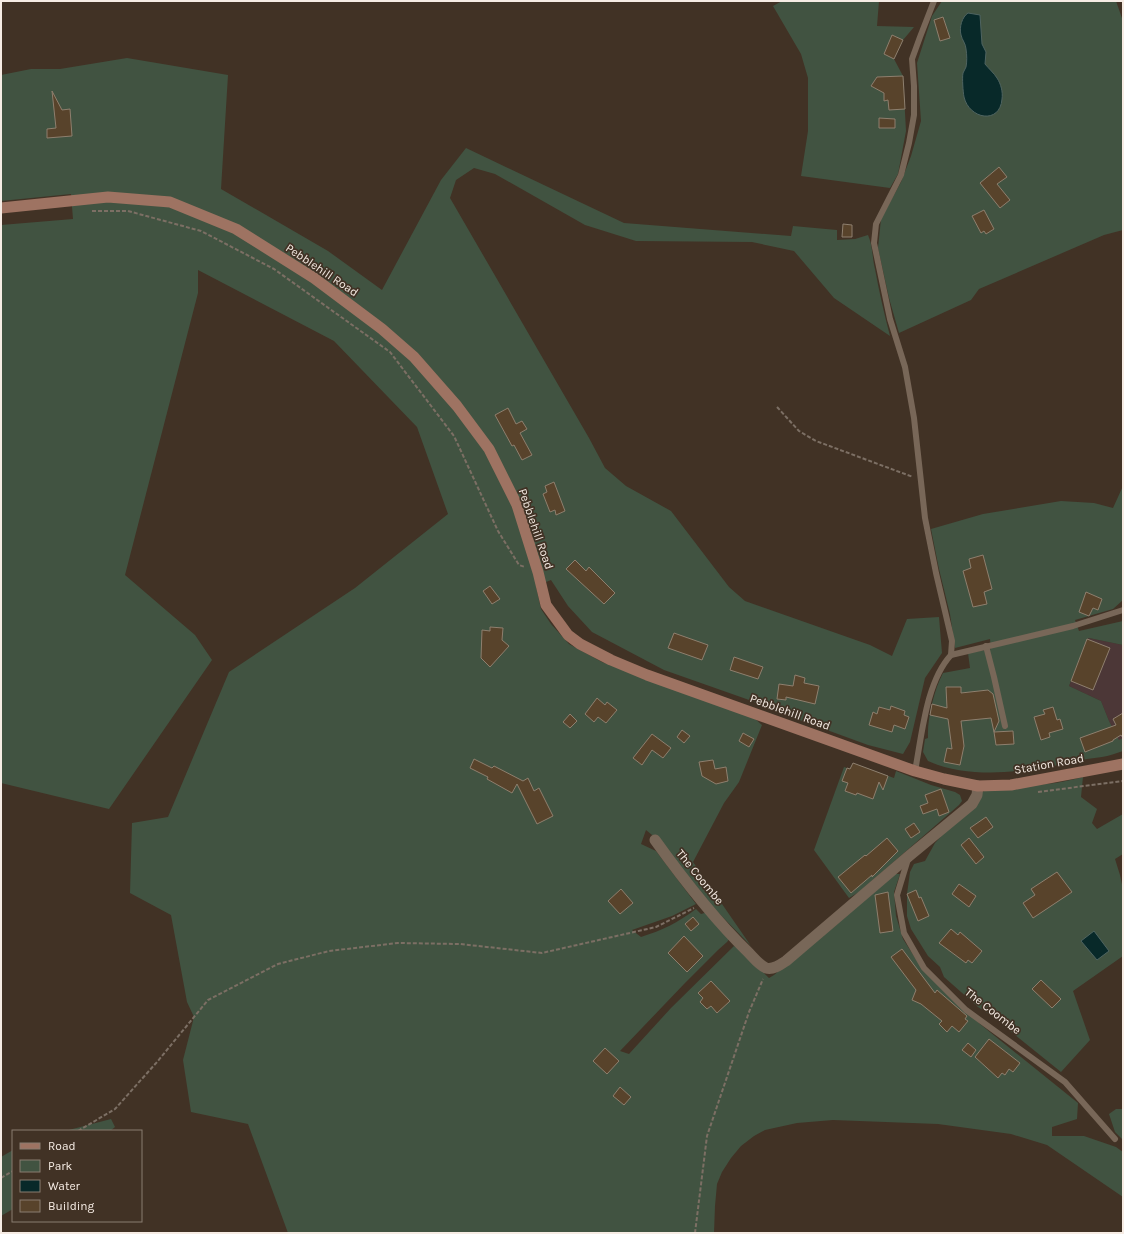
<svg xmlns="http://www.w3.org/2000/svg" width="1124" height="1234" viewBox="0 0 1124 1234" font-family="Karla,sans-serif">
<rect width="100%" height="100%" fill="#413225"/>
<!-- industrial -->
<path fill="#4c3737" d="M1089 638 1123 645V749L1109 721 1101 701 1069 686 1087 639Z"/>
<!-- green -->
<g fill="#415341">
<path d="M782 1H879L877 26 914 27 903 40 894 59 903 76 906 131 898 174 890 188 801 176 808 131V78L801 54 773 6Z"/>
<path d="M942 1H1116L1123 21V230L1104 235 979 289 971 300 899 333 889 298 878 248 881 219 901 182 911 156 921 121 917 63 932 16Z"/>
<path d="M127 58 228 75 221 189 328 251 382 290 441 180 466 148 624 223 791 236 793 226 837 230V240L855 239 868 235C873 246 872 257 875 269 879 291 884 313 890 336L834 298 794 251 752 242 636 241 585 225 495 174 474 168 456 180 450 198 589 438 605 468 626 486 671 511 729 587 745 601 870 645 892 656 907 619 939 617 942 653 925 678 910 742 903 754 868 745 761 706 752 701 664 670 592 632 568 606 551 580 536 586 541 609 551 624 569 644 602 662 754 718 762 725 739 782 724 803 693 862 751 946 705 899 663 844 646 830 641 844 656 851 696 904 672 916 632 930 641 937C663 930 677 923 696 909L701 914 708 912 730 938 727 942 718 950 685 983 620 1051 629 1054 671 1008 734 946 740 950 769 978 774 975 893 874H900L894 892 896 916 903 939 921 967 980 1024 1078 1103 1077 1119 1052 1127V1136H1084L1116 1147 1123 1152V1197L1047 1145 1011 1134 938 1124 833 1120 797 1123 765 1130 754 1136 741 1146 731 1158 722 1172 717 1184 715 1206 714 1233H288L248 1124 191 1112 183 1060 194 1017 187 1002 171 915 130 893 132 823 168 817 229 672 355 588 448 514 417 427 334 341 198 270V293L125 575 195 635 212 660 109 809 1 783V225L73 219 71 194 1 201V75L31 69H60Z"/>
<path d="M1123 486V600L1113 609 1075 620 1079 631 1123 621V645L1089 638 1087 639 1069 686 1101 701 1109 721 1119 740 1123 738V751C1116 753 1109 756 1102 757 1097 758 1092 758 1087 759 1039 770 975 782 928 761L923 752 925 739 928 738C927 719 934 690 943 673L970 668 968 653 991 649 990 639 955 648 950 614 939 569 931 529 983 514 1061 501 1094 503 1113 508Z"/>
<path d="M853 763 894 778 896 771 931 785 955 792 960 795 962 801 959 805 859 892 849 898 814 850 844 767 850 769Z"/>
<path d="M1083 777 1081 797 1097 809 1092 823 1097 829 1123 814V854L1115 859 1120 875 1123 889V956L1073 991 1090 1040 1061 1072 989 1014 978 1007 944 977 940 967 928 956 911 929 907 916V894L910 872 914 864 925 861 935 843 982 792C1000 783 1027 787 1046 784 1059 783 1071 780 1083 777Z"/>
<path d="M1116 1109H1123V1140L1115 1132 1109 1114Z"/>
<path d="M111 1119 115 1127 110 1131H65Z"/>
<path d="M13 1150V1209L1 1216V1157Z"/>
</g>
<!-- water -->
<g fill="#082929" stroke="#4f6461">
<path d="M968 13 980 15 982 44 986 52 985 64C989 69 994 73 997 78 1001 84 1003 92 1002 99 1000 125 969 119 964 97 963 92 962 78 963 73 964 71 965 69 966 67 967 62 967 55 966 49 966 44 962 40 961 35 959 27 962 17 968 13Z"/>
<path d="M1094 931 1109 951 1097 960 1081 941Z"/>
</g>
<!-- building -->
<g fill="#58432b" stroke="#8e7f6e">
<path d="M943 17 950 38 940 41 934 20Z"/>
<path d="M892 35 903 40 894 59 884 54Z"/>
<path d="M903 76 905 109 889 110 888 100 884 101V93L871 86 877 77Z"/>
<path d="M52 91 62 110 70 109 72 136 47 138V129L56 128Z"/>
<path d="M879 118 895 119V128H879Z"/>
<path d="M999 167 1007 177 997 184 1010 200 1000 208 980 183Z"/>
<path d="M984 210 994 229 986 234 984 231 981 233 972 216Z"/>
<path d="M843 224 852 225V237H842Z"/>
<path d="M508 408 516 424 522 421 527 429 520 433 532 455 522 460 514 445 512 446 495 415Z"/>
<path d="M554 482 565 511 556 515 555 510 550 512 543 494 547 492 545 486Z"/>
<path d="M983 555 992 589 984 592 987 604 973 607 963 571 971 568 969 559Z"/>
<path d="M575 560 586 571 589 567 615 593 604 604 566 569Z"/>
<path d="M490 586 500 599 492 604 483 591Z"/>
<path d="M1086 592 1102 599 1098 610 1093 608 1089 616 1079 612Z"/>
<path d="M490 627 503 628 502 640 509 646 490 667 481 658 482 630 490 631Z"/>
<path d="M674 633 708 645 702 660 668 648Z"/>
<path d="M1087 639 1110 648 1093 690 1071 681Z"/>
<path d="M734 657 763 667 758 679 730 670Z"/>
<path d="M795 675 805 678 804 683 819 686 815 704 786 697V700L777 699 779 684 793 686Z"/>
<path d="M946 687H961V693L988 690 993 694 999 721 994 732 991 718 961 721 964 746 960 765 944 762 947 748 952 749 948 719 930 715 932 704 947 708Z"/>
<path d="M597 698 605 705 607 702 617 710 606 723 598 717 594 722 585 714Z"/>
<path d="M891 706 905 711 904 715 909 717 905 729 894 725 892 732 869 725 873 712 877 714 879 707 890 710Z"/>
<path d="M1053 707 1057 720 1060 719 1063 729 1049 733 1050 737 1041 740 1034 717 1045 714 1043 710Z"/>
<path d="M1123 713V738L1121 735 1113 740V741L1085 752 1080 738 1116 725 1113 719Z"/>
<path d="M570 714 577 721 570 728 563 722Z"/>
<path d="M682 730 690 736 684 743 677 737Z"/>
<path d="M1013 731 1014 744 996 745 994 732Z"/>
<path d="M743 733 754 739 749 747 739 741Z"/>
<path d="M652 734 671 748 663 758 652 750 642 765 633 758Z"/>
<path d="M474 759 492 768 494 766 523 781 528 778 534 791 539 788 553 816 537 824 517 784 512 793 487 779 488 777 470 768Z"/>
<path d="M713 760 715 769 726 767 728 781 716 784 702 776 699 762Z"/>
<path d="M853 763 888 776 883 790 879 782 873 799 857 793 856 795 845 791 848 783 842 781 847 768 850 769Z"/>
<path d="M941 789 949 812 939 816 937 809 923 814 920 806 928 803 925 795Z"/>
<path d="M986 817 993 827 978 838 970 828Z"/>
<path d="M914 823 920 832 911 838 905 829Z"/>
<path d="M887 838 898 851 872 877V875L851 893 838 877 865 855 866 856Z"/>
<path d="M969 838 984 857 976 864 961 845Z"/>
<path d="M1057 872 1072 892 1033 918 1023 903 1035 895 1031 889Z"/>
<path d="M959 884 976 896 969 907 952 894Z"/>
<path d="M621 889 633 903 620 914 608 901Z"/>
<path d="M916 890 919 898 921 897 929 916 918 921 907 894Z"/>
<path d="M888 892 893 931 880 933 875 895Z"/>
<path d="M693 917 699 924 691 931 685 924Z"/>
<path d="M951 929 958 935 960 932 982 951 972 963 968 960 966 963 939 943Z"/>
<path d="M684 936 703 956 687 972 668 953Z"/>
<path d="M902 949 935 993 937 990 967 1016 965 1019 968 1021 959 1032 952 1026 947 1032 939 1024 942 1021 921 1004 912 1000 916 990 891 957Z"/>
<path d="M1041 980 1061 999 1052 1008 1032 989Z"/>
<path d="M711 981 730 1001 717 1013 711 1006 707 1009 700 1002 703 998 698 993Z"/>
<path d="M989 1039 1020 1063 1013 1072 1009 1069 1005 1075 1002 1073 998 1078 975 1057Z"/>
<path d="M968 1043 976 1050 971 1057 962 1050Z"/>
<path d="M605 1048 619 1061 607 1074 593 1061Z"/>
<path d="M620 1087 631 1097 624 1105 613 1096Z"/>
</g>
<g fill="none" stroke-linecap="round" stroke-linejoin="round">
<!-- path -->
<g stroke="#7c6f64" stroke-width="2" stroke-dasharray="4 2" stroke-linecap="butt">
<path d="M92 211H128L201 231 274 269 390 352 454 436 498 531 519 565 525 567"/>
<path d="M777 407 799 431 816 441 913 477"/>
<path d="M1038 792 1123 781"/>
<path d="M78 1131 115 1109 157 1062 208 1000 278 964 329 951 398 943 460 944 542 953 656 927 694 908"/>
<path d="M1 1178 13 1171"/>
<path d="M695 1233 707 1136 749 1012 763 979"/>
</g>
<!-- service -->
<g stroke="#786758" stroke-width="6">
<path d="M934 1 920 37 912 59 914 86V115L909 143 901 175 876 224 874 243 890 319 905 367 914 418 925 518 936 573 952 641 951 655"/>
<path d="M986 646 994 677 1005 726"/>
<path d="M915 771C922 735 926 682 951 655L1073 626 1123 610"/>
<path d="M908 859 897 895 904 933 924 968 966 1010 1065 1082 1115 1139"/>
</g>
<!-- minor -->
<path stroke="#786758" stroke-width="11" d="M655 840C683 879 713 918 748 952 753 957 759 965 766 968 773 970 780 965 786 961L909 856 972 804 977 795 978 786"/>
<!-- secondary -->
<path stroke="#9e7362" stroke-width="11" d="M1 208 108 197 170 202 236 229 314 278 382 329 414 357 457 406 489 449 517 505 538 572 546 605 568 635 580 644 611 660 647 675 915 771 944 779 978 786 1011 785 1123 764"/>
</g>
<g text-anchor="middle" stroke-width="3.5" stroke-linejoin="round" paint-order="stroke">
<!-- street labels -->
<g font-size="12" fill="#f6ece4" stroke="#413225">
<text transform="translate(322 270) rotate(34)" y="4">Pebblehill Road</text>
<text transform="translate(536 529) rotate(71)" y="4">Pebblehill Road</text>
<text transform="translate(790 712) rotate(20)" y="4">Pebblehill Road</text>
<text transform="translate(1049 764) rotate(-10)" y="4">Station Road</text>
<text transform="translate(700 877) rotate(51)" y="4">The Coombe</text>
<text transform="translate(993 1011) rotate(38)" y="4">The Coombe</text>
</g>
</g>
<!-- border -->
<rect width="1124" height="1234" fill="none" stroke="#f6ece4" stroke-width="4"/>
<!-- legend -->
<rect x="12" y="1130" width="130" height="92" fill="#413225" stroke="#897c71"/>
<rect x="20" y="1143" width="20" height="6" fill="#9e7362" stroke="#897c71"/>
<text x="48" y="1150" font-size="12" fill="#f6ece4">Road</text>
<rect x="20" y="1160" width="20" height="12" fill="#415341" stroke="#897c71"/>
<text x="48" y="1170" font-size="12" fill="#f6ece4">Park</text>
<rect x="20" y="1180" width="20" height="12" fill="#082929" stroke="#897c71"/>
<text x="48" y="1190" font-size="12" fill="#f6ece4">Water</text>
<rect x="20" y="1200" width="20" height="12" fill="#58432b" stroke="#897c71"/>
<text x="48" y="1210" font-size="12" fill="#f6ece4">Building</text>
</svg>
